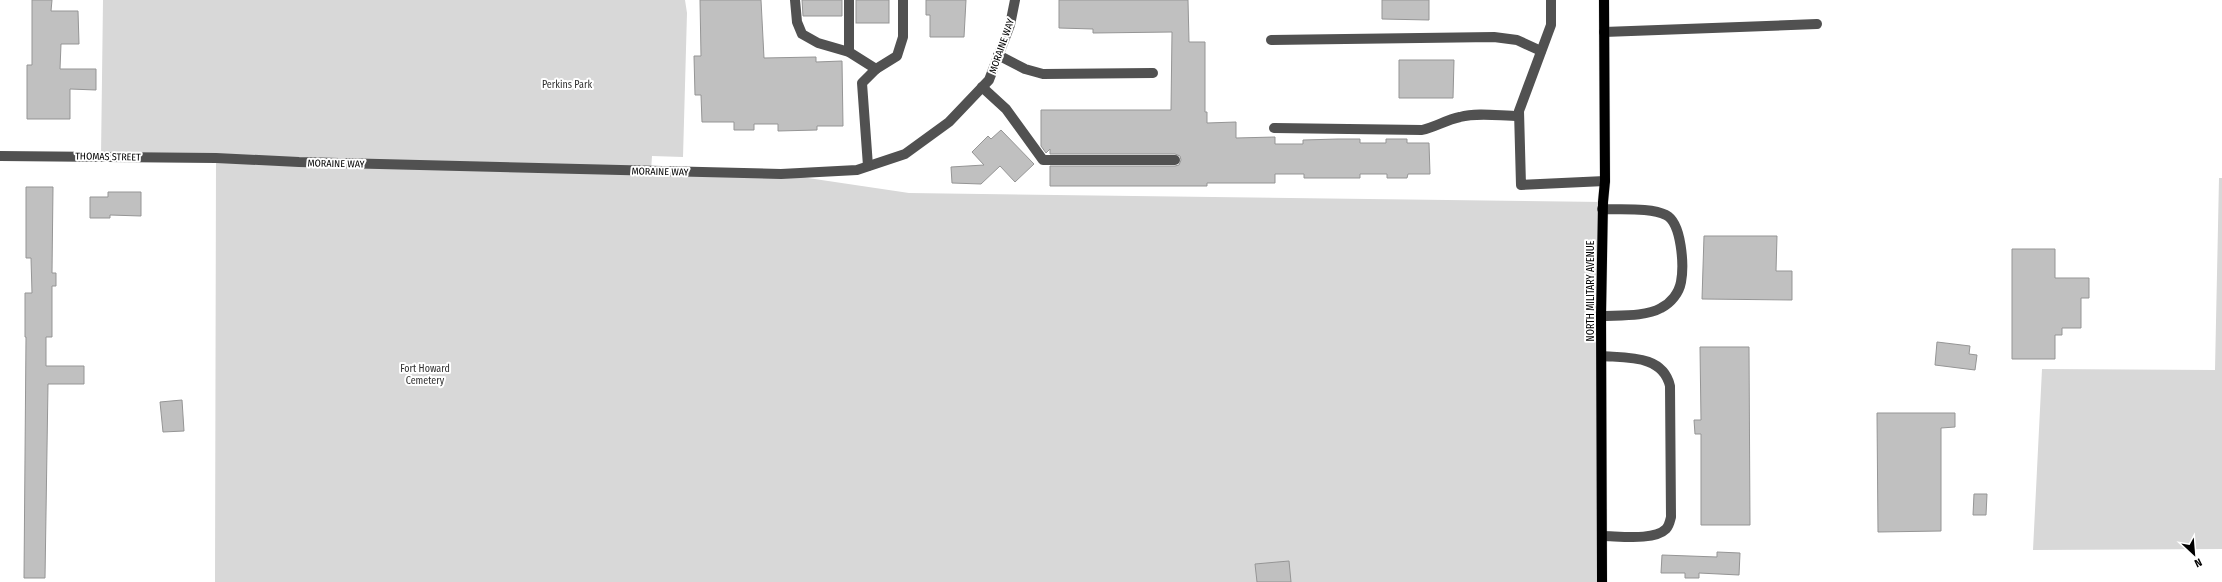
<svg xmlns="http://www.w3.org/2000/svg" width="2222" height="582" viewBox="0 0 2222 582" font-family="'Fira Sans Condensed',sans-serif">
<rect width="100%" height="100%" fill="#fff"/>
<!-- green -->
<g fill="#d8d8d8">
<path d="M103 0H685L687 13 683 157 652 156 651 171 781 174 909 193 1603 202 1602 582H215L216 159 101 156Z"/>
<path d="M2219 178H2222V549L2033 550 2042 369 2215 370Z"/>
</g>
<!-- building -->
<g fill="#c0c0c0" stroke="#959595">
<path d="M32 0H52L51 11H78L79 44H61L60 69H96V90L70 89V119H27V65H32Z"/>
<path d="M700 0H761L764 58 816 57V62L842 61 843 126H817V130L778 131V124H754V130H734V122H702L701 95H695L694 56H701Z"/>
<path d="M802 0H842V16H803Z"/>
<rect x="856" y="0" width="33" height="23"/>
<path d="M926 0H966L964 37H930V15H926Z"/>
<path d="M1059 0H1188L1189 42H1205V112H1207V123L1236 122V138L1275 137V144H1303V140L1338 139H1360V143H1386V139H1407V143H1429L1430 174H1408L1407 178H1387V174H1360V178H1304V174H1275V183H1207V186H1050V166H1175L1179 165 1181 160 1180 156 1175 154H1050V149L1046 153 1041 146V110H1171L1172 32 1093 33V29L1059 28Z"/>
<path d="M1382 0H1429V20L1382 19Z"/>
<path d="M1399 60H1454L1453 98H1399Z"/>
<path d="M1001 130 1034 164 1015 182 1000 166 981 184 952 183 951 167 984 165 972 152 988 136 991 139Z"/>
<path d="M26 187H53L52 273H56V286H52V337H46V366H84V384H48L45 578H24L26 337H25V293H32L31 258H26Z"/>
<path d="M108 192H141V216L110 215V218H90V197H108Z"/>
<path d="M1704 236H1777L1776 271H1792V300L1702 299Z"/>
<path d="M2012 249H2055V278H2089V298H2081V328H2062V335H2055V359H2012Z"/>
<path d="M1937 342 1970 346 1969 354 1977 355 1975 370 1935 365Z"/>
<path d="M1700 347H1749L1750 525H1701V434H1695L1694 420H1701Z"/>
<path d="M182 400 184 431 163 432 160 402Z"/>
<path d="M1877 413H1955V427L1941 428V531L1878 532Z"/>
<path d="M1974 494H1987L1986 515H1973Z"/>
<path d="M1717 552 1740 553 1739 575 1699 573V578H1685V573H1661L1662 555 1717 557Z"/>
<path d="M1289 561 1291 582H1257L1255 564Z"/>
</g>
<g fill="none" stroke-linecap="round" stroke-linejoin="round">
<defs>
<path id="major" d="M1602 582 1601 316 1603 202 1605 181 1604 0"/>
</defs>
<!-- major casing -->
<use href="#major" stroke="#dbdbdb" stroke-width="11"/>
<!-- minor -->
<g stroke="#515151" stroke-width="10">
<path d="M795 0 797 22 802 34 818 43 849 52 876 69"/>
<path d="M1551 0V25L1519 111 1521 185 1605 181"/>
<path d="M1604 32 1817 24"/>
<path d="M1271 40 1494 37 1517 40 1541 51"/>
<path d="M849 52V0"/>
<path d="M998 55 1025 69 1043 74 1153 73"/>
<path d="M982 87 1006 109 1043 160H1175"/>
<path d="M1274 128 1422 130C1435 127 1446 120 1460 117 1478 112 1500 116 1519 116"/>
<path d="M0 156 216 158 299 162 781 174 857 170 905 154 949 122 989 80 1010 25 1015 0"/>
<path d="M868 166 862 83 876 69 897 56 903 37V0"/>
<path d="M1601 316C1619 315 1645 317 1661 308 1671 303 1679 293 1681 282 1684 266 1682 223 1666 215 1651 207 1620 210 1602 209"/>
<path d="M1602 536C1619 536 1654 541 1666 529 1669 526 1670 521 1671 517L1670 386C1663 355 1628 358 1602 356"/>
</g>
<!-- major -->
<use href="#major" stroke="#000" stroke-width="10"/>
</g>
<g text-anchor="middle" stroke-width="4" stroke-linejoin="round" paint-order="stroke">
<!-- street labels -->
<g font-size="10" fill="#000" stroke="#fff">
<text transform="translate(1001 46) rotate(-71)" y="4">MORAINE WAY</text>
<text transform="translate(108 156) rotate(1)" y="4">THOMAS STREET</text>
<text transform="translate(336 163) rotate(1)" y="4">MORAINE WAY</text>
<text transform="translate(660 171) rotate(1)" y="4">MORAINE WAY</text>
<text transform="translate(1590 291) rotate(-90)" y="4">NORTH MILITARY AVENUE</text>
</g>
<!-- park labels -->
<g font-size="10" fill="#2f2f2f" stroke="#fff">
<text x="567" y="88">Perkins Park</text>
<text x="425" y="372">Fort Howard<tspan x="425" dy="12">Cemetery</tspan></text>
</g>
</g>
<!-- north arrow -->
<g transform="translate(2194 554) rotate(154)" stroke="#ffffff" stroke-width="3" paint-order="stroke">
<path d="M0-3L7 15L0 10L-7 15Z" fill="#000000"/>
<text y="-6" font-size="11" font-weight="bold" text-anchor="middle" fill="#000000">N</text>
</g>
</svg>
